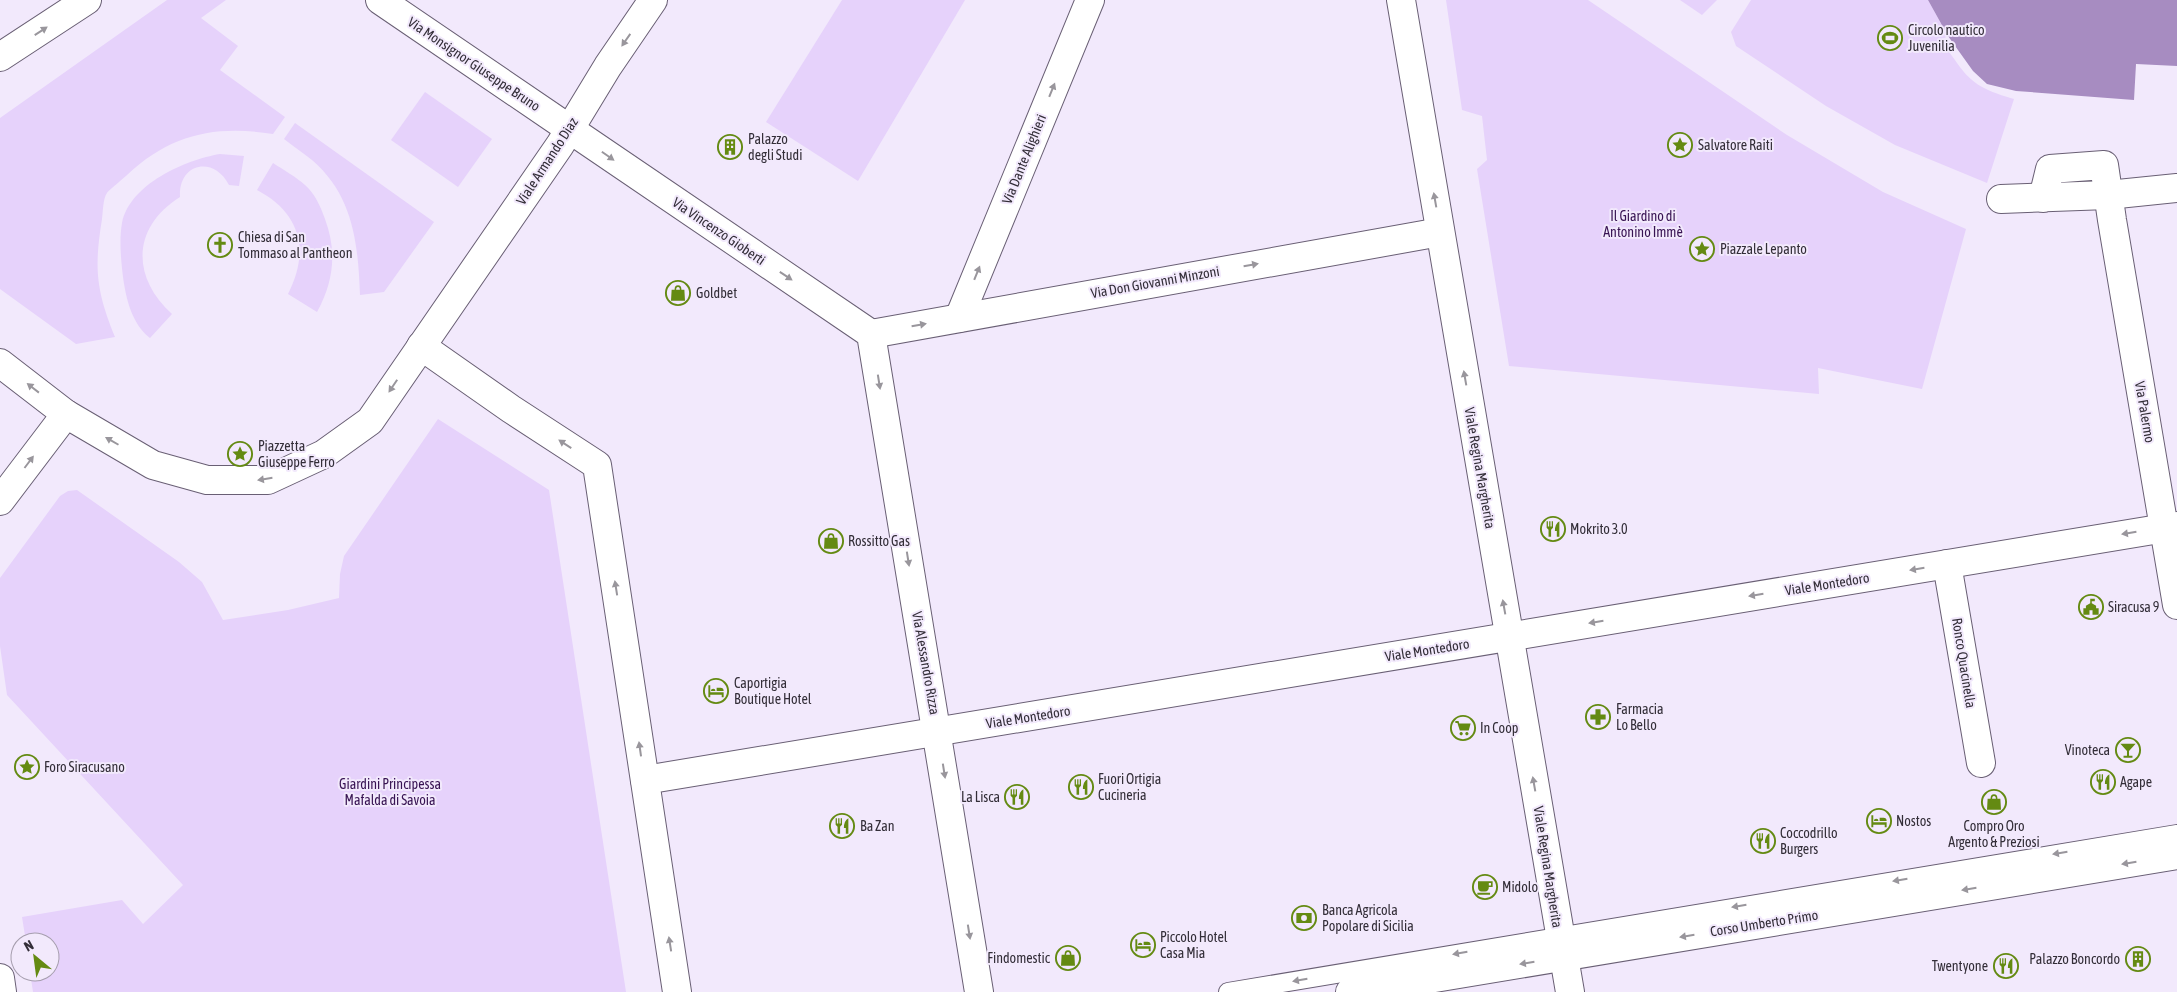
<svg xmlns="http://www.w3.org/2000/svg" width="2177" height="992" viewBox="0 0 2177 992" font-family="'Asap Condensed',sans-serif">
<rect width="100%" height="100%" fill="#f2e9fc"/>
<!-- green -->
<g fill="#e6d2fb">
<path d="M167 0H226L201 18 238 46 220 70 285 117 273 134C215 125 171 134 127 175 124 178 108 191 107 193 103 198 103 212 102 219 94 268 96 290 115 337L76 344 0 289V118Z"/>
<path d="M842 0H965L858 181 766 122Z"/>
<path d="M1446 0H1588L1787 135 1883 192 1966 229 1922 389 1818 368 1819 394 1509 366 1477 169 1487 160 1482 116 1462 110Z"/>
<path d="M1680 0H1717L1702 15Z"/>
<path d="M1751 0H1928L1948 36 1941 40C1967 77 1969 86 2014 99L1987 183 1895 145 1826 106 1736 46 1731 32Z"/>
<path d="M425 92 492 139 458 187 391 140Z"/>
<path d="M295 123 434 222 384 292 360 295C358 245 354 196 312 160 303 153 293 146 284 139Z"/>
<path d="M220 154 244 156 239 186 229 185C214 155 178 163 180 197 132 227 131 277 172 314L150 338C132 324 126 299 123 277 121 260 119 240 122 223 130 184 185 160 220 154Z"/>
<path d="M273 163C284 170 296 177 305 185 316 195 320 206 325 219 337 251 334 281 317 312L288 294C310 251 301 213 257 190Z"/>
<path d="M438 419 549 490 626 992H33L30 972H50V942H26L22 917 122 900 143 924 183 885 7 695 0 646V578L60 496 68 491 77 490 179 562 202 582 223 620 288 610 339 598 340 574 344 556Z"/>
</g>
<!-- water -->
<path fill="#a78cc1" d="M1928 0H2177V66L2136 64 2134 100 2016 91 1987 84 1973 71 1948 36Z"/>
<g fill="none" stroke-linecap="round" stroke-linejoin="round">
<defs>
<path id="service" d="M1228 992 2177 834"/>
<g id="minor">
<path d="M380 0 568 128"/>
<path d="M2043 198 2050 169 2104 165 2112 220 2177 605"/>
<path d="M2001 199 2108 195 2177 188"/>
<path d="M959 318 1090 0"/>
<path d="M871 334 1440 232"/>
<path d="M421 346 511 409 597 465 677 992"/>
<path d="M1947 564 1981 763"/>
<path d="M645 780 2177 526"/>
<path d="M1564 957 1570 992"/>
</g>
<path id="tertiary" d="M0 57 87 0"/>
<g id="secondary">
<path d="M1401 0 1564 957"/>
<path d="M568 128 871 334 979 992"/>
<path d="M0 363 66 414 153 465 207 480H268L324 454 370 421 560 145 608 66 653 0"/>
<path d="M0 501 66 414"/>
<path d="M0 978 2 992"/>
<path d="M1350 992 2177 855"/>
</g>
</defs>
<!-- service casing -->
<use href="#service" stroke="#695f74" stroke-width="20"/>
<!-- minor casing -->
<use href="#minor" stroke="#695f74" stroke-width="30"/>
<!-- tertiary casing -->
<use href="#tertiary" stroke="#695f74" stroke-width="30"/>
<!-- secondary casing -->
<use href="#secondary" stroke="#695f74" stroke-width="30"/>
<!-- service -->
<use href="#service" stroke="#fff" stroke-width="18"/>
<!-- minor -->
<use href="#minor" stroke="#fff" stroke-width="28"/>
<!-- tertiary -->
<use href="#tertiary" stroke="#fff" stroke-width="28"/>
<!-- secondary -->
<use href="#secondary" stroke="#fff" stroke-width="28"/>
</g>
<!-- one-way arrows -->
<defs><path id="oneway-solid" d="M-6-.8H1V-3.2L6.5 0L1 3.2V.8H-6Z" transform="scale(1.25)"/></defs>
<g fill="#99969c">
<use href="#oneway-solid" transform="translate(41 31) rotate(-33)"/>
<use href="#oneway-solid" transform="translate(626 40) rotate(125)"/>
<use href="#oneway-solid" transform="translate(1052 90) rotate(-68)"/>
<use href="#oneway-solid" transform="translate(608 156) rotate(35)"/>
<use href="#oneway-solid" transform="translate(1435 200) rotate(-100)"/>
<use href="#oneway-solid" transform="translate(1251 265) rotate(-10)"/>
<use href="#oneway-solid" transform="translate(977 273) rotate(-68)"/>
<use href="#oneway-solid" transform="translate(786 276) rotate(34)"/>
<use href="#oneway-solid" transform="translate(919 325) rotate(-10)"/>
<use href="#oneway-solid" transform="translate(1465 378) rotate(-100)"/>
<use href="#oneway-solid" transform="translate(879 382) rotate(81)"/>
<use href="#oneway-solid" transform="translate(393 386) rotate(124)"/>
<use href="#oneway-solid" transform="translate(33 388) rotate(-142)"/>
<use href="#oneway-solid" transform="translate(112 441) rotate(-150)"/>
<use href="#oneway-solid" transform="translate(565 444) rotate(-147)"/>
<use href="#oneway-solid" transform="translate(29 462) rotate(-53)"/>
<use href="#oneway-solid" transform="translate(265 479) rotate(171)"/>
<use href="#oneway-solid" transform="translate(2129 533) rotate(171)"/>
<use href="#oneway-solid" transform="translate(908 559) rotate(81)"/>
<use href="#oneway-solid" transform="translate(1917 569) rotate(171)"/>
<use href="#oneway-solid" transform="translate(616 588) rotate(-99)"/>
<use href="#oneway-solid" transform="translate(1756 595) rotate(171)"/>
<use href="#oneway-solid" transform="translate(1504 607) rotate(-100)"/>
<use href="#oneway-solid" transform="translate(1596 622) rotate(171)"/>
<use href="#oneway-solid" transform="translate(640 749) rotate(-98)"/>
<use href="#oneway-solid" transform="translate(944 771) rotate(81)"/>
<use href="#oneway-solid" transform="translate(1534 784) rotate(-100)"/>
<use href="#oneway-solid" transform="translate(2060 853) rotate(171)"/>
<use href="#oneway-solid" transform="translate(2129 863) rotate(171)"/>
<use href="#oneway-solid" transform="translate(1900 880) rotate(171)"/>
<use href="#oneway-solid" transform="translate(1969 889) rotate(171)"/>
<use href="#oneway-solid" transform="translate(1739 906) rotate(171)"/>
<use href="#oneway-solid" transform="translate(969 932) rotate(81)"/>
<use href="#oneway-solid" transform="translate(1687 936) rotate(171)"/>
<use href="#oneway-solid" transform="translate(670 944) rotate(-99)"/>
<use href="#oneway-solid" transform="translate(1460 953) rotate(170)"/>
<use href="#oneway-solid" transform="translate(1527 963) rotate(171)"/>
<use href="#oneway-solid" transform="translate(1300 980) rotate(170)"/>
</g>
<!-- icons -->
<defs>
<symbol id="stadium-ring" viewBox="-11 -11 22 22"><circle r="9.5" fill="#f2e9fc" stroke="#648a12" stroke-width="1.5"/><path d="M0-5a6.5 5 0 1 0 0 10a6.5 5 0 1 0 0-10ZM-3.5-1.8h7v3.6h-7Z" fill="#648a12"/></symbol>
<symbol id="sight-ring" viewBox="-11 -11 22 22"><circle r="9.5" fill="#f2e9fc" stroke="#648a12" stroke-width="1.5"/><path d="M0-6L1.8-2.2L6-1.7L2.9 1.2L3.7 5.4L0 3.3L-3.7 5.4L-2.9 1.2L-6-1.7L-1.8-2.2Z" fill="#648a12"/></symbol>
<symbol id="building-ring" viewBox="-11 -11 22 22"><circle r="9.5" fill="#f2e9fc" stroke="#648a12" stroke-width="1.5"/><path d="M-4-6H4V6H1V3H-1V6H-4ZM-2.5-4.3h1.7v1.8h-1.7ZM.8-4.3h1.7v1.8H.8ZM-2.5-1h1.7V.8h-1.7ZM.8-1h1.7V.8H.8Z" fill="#648a12"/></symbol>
<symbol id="church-ring" viewBox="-11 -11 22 22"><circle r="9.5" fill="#f2e9fc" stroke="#648a12" stroke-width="1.5"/><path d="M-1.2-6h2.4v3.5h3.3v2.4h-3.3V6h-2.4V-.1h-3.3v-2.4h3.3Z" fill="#648a12"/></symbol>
<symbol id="shop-ring" viewBox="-11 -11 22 22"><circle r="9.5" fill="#f2e9fc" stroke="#648a12" stroke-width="1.5"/><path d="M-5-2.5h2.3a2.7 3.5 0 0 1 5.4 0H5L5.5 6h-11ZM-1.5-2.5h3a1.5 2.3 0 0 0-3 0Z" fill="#648a12"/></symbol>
<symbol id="restaurant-ring" viewBox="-11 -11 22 22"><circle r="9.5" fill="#f2e9fc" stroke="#648a12" stroke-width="1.5"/><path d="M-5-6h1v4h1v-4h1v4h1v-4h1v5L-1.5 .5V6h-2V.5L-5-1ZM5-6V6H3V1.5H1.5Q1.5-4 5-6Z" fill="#648a12"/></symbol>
<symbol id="civic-ring" viewBox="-11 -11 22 22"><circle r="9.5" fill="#f2e9fc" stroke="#648a12" stroke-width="1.5"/><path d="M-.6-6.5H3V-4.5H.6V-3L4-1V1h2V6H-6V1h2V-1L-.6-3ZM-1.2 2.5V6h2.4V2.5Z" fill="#648a12"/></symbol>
<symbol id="hotel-ring" viewBox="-11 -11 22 22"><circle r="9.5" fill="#f2e9fc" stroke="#648a12" stroke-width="1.5"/><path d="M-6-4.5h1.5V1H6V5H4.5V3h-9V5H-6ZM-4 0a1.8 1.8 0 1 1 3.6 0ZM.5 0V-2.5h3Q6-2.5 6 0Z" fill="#648a12"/></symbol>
<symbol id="pharmacy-ring" viewBox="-11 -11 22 22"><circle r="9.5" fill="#f2e9fc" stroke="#648a12" stroke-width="1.5"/><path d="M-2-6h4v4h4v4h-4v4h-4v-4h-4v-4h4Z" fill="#648a12"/></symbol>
<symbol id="supermarket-ring" viewBox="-11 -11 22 22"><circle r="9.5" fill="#f2e9fc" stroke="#648a12" stroke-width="1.5"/><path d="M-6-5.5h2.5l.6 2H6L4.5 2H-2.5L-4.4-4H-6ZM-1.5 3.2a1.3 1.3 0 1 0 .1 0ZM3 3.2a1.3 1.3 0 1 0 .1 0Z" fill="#648a12"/></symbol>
<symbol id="bar-ring" viewBox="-11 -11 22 22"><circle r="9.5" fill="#f2e9fc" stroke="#648a12" stroke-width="1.5"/><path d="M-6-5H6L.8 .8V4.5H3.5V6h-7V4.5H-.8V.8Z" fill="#648a12"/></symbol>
<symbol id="cafe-ring" viewBox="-11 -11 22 22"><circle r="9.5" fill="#f2e9fc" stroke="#648a12" stroke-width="1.5"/><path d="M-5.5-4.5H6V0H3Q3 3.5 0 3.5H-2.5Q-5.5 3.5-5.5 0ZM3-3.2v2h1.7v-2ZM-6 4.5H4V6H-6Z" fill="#648a12"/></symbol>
<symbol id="bank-ring" viewBox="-11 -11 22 22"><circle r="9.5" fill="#f2e9fc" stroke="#648a12" stroke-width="1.5"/><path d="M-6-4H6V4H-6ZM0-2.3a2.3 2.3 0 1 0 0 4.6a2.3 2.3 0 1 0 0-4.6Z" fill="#648a12"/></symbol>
</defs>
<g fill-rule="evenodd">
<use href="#stadium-ring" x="1876" y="24" width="28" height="28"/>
<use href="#sight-ring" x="1666" y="131" width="28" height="28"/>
<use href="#building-ring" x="716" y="133" width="28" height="28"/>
<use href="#church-ring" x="206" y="231" width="28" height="28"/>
<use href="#sight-ring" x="1688" y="235" width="28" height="28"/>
<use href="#shop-ring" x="664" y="279" width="28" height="28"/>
<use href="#sight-ring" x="226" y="440" width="28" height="28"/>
<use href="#restaurant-ring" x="1539" y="515" width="28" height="28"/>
<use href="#shop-ring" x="817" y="527" width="28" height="28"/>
<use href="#civic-ring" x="2077" y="593" width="28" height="28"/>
<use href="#hotel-ring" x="702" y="677" width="28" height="28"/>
<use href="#pharmacy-ring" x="1584" y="703" width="28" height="28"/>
<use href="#supermarket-ring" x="1449" y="714" width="28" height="28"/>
<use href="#bar-ring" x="2114" y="736" width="28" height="28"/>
<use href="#sight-ring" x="13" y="753" width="28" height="28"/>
<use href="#restaurant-ring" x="2089" y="768" width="28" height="28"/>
<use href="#restaurant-ring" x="1067" y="773" width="28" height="28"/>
<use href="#restaurant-ring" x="1003" y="783" width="28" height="28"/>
<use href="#shop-ring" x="1980" y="788" width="28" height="28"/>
<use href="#hotel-ring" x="1865" y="807" width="28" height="28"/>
<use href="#restaurant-ring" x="828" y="812" width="28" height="28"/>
<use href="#restaurant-ring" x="1749" y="827" width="28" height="28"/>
<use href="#cafe-ring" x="1471" y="873" width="28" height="28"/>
<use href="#bank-ring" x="1290" y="904" width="28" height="28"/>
<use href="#hotel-ring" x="1129" y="931" width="28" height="28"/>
<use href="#shop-ring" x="1054" y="944" width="28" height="28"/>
<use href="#building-ring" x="2124" y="945" width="28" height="28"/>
<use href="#restaurant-ring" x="1992" y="952" width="28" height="28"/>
</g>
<g text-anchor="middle" stroke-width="4" stroke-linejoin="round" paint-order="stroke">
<!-- poi labels -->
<g font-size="14" fill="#332e38" stroke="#f2e9fc" text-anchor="start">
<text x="1908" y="35">Circolo nautico<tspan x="1908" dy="16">Juvenilia</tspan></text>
<text x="748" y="144">Palazzo<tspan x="748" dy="16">degli Studi</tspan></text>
<text x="1698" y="150">Salvatore Raiti</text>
<text x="238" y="242">Chiesa di San<tspan x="238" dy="16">Tommaso al Pantheon</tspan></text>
<text x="1720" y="254">Piazzale Lepanto</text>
<text x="696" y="298">Goldbet</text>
<text x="258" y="451">Piazzetta<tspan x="258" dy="16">Giuseppe Ferro</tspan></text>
<text x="1570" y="534">Mokrito 3.0</text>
<text x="848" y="546">Rossitto Gas</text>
<text x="2108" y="612">Siracusa 9</text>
<text x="734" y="688">Caportigia<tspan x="734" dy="16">Boutique Hotel</tspan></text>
<text x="1616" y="714">Farmacia<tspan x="1616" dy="16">Lo Bello</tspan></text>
<text x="1480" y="733">In Coop</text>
<text x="2110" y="755" text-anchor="end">Vinoteca</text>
<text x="44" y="772">Foro Siracusano</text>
<text x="1098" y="784">Fuori Ortigia<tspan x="1098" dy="16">Cucineria</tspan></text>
<text x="2120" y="787">Agape</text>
<text x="1000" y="802" text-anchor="end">La Lisca</text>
<text x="1896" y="826">Nostos</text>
<text x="860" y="831">Ba Zan</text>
<text x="1994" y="831" text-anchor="middle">Compro Oro<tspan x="1994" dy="16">Argento &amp; Preziosi</tspan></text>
<text x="1780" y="838">Coccodrillo<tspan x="1780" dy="16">Burgers</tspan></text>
<text x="1502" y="892">Midolo</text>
<text x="1322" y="915">Banca Agricola<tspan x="1322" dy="16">Popolare di Sicilia</tspan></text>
<text x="1160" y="942">Piccolo Hotel<tspan x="1160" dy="16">Casa Mia</tspan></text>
<text x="1050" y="963" text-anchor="end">Findomestic</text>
<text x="2120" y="964" text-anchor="end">Palazzo Boncordo</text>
<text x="1988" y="971" text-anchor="end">Twentyone</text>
</g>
<!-- street labels -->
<g font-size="14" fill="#332e38" stroke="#f2e9fc">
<text transform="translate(474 64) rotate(34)" y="5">Via Monsignor Giuseppe Bruno</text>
<text transform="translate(1024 159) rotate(-68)" y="5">Via Dante Alighieri</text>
<text transform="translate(547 161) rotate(-57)" y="5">Viale Armando Diaz</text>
<text transform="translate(719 231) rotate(34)" y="5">Via Vincenzo Gioberti</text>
<text transform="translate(1155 282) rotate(-10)" y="5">Via Don Giovanni Minzoni</text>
<text transform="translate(2145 412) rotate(80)" y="5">Via Palermo</text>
<text transform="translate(1480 468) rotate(80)" y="5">Viale Regina Margherita</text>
<text transform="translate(1827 584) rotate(-9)" y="5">Viale Montedoro</text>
<text transform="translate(1427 650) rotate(-9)" y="5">Viale Montedoro</text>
<text transform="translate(926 663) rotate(80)" y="5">Via Alessandro Rizza</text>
<text transform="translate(1964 663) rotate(81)" y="5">Ronco Quacinella</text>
<text transform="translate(1028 717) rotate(-9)" y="5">Viale Montedoro</text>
<text transform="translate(1548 867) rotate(81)" y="5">Viale Regina Margherita</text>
<text transform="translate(1764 923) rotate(-9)" y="5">Corso Umberto Primo</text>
</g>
<!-- park labels -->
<g font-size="14" fill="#381353" stroke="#f2e9fc">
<text x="1643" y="221">Il Giardino di<tspan x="1643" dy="16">Antonino Immè</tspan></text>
<text x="390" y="789">Giardini Principessa<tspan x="390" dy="16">Mafalda di Savoia</tspan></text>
</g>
</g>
<!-- north arrow -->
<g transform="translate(35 957) rotate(331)"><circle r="24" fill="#f2e9fc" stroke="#a69eae"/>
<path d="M0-4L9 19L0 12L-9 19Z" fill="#648a12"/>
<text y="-8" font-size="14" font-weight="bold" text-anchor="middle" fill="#332e38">N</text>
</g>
</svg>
